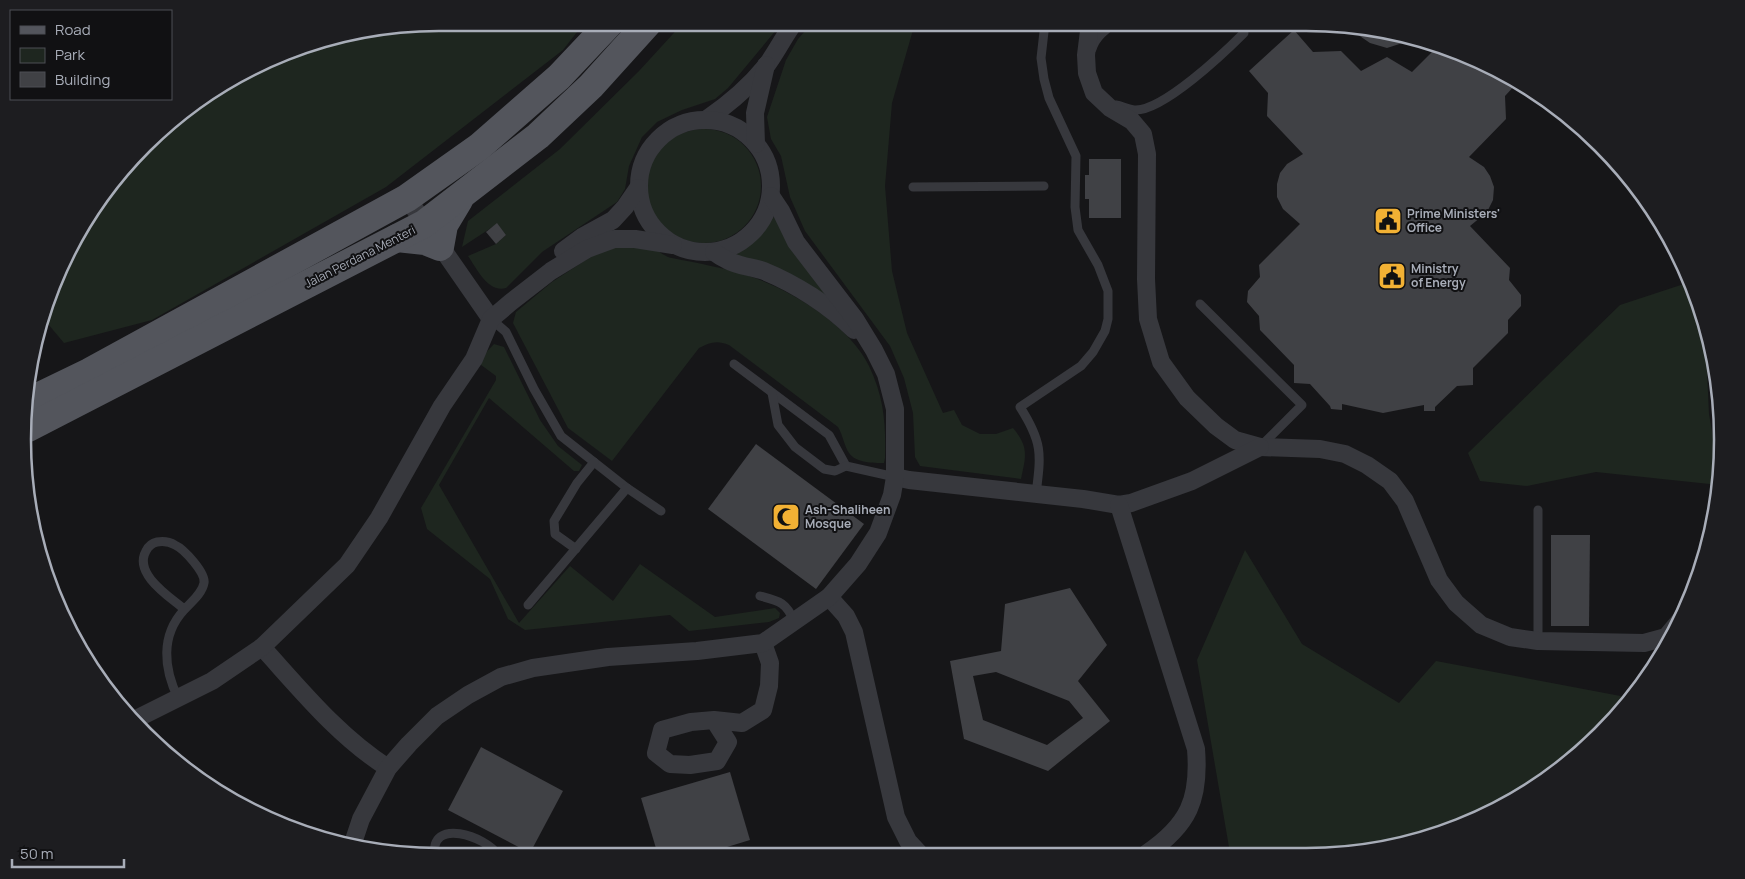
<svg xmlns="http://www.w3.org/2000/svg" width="1745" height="879" viewBox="0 0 1745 879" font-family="Manrope,sans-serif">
<rect width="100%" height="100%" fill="#161618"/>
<!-- green -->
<g fill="#1e261f">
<path d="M440 23H584L563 50 386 187 152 320 64 343 43 318 54 280 93 208 185 109 305 45Z"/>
<path d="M683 23H782L728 88 715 99 682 110 657 122 642 137 629 166 625 189 617 202 542 252 506 288C488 293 477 269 468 256L496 244 506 235 497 224 462 247 468 221 560 149 639 71Z"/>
<path d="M812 23H915L892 103 885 186 892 271 907 333 943 413 954 410 962 425 980 434H996L1013 428C1029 447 1026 456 1021 479L920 466 915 457 913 413 904 378 890 346 805 231 790 197 781 156 771 139 767 117 786 60 798 39Z"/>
<circle cx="704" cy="186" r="57"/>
<path d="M776 213 831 300 735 255C755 243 765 233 776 213Z"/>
<path d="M617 246C628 247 641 246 651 248 659 250 664 257 672 258 698 263 724 268 749 276 791 290 849 325 869 366 884 397 886 424 885 458L884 463C873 463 856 463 849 453 844 446 843 435 838 427L729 345C717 340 710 342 699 348L612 461 568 428 513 323 516 312 552 282 595 254Z"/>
<path d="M1690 282 1700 305 1705 327 1709 414 1720 478 1719 485 1596 472 1527 486 1480 481 1468 453 1620 305Z"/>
<path d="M494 344 504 347 540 420 558 446 582 465 579 471H574L489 398 439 485 519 623 570 566 613 601 640 564 715 617 775 608 780 613 779 618 769 622 689 631 670 615 525 630 508 619 490 579 427 529 421 508 496 380V376L477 362Z"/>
<path d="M1245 550 1302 644 1399 703 1436 661 1631 698 1559 770 1465 825 1360 853H1230L1197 660Z"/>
</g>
<!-- building -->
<g fill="#404145" fill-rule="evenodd">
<path d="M1345 26 1413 37 1418 38 1387 48 1370 43Z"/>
<path d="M1294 30 1313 52 1341 51 1361 71 1387 57 1412 72 1432 52 1459 54 1490 65 1517 83 1505 96 1506 119 1469 157 1484 167 1490 176 1494 187 1493 200 1487 212 1470 226 1510 268 1509 280 1521 295V306L1508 320V333L1473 368V385L1457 386 1435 407V411H1424V405L1383 413 1342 404V410L1331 409 1330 406 1310 384 1294 383V365L1260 330 1259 316 1247 302 1248 291 1260 277 1259 265 1300 224 1283 209 1277 197V184L1280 173 1287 164 1303 154 1267 116 1268 93 1249 71Z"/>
<path d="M1089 159H1121V218H1089V199H1085V175H1089Z"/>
<path d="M497 223 506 235 496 244 486 232Z"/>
<path d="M756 444 864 524 816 589 708 509Z"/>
<path d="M1551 535H1590L1589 626H1551Z"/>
<path d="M1070 588 1107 645 1078 681 1110 721 1048 771 964 739 950 661 1001 651 1005 604ZM996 672 1069 701 1083 718 1047 745 983 720 973 676Z"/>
<path d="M481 747 563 791 530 853 448 810Z"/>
<path d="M730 772 750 840 701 855H658L641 798Z"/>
</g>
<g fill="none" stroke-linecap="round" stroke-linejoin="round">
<!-- service -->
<g stroke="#37383d" stroke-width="9">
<path d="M1092 49C1095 38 1106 28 1116 23"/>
<path d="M1116 105C1122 106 1129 110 1135 110 1163 111 1224 53 1244 33"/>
<path d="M913 187 1044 186"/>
<path d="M1200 304 1302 405 1261 446"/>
<path d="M491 319 506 332 534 389 561 436 627 488 661 511"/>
<path d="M734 364 829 435 846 466 895 477"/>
<path d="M772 393 778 425 795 447 824 469 835 471 846 466"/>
<path d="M1036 494C1041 454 1043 443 1020 407L1081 366 1093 352 1105 331 1108 319V291L1098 265 1078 230 1075 207 1076 156 1049 98 1044 79 1041 58 1045 23"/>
<path d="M576 549 555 534 554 521 577 483 594 462"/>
<path d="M760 596C779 601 786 602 794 621"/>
<path d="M528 605 627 488"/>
<path d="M1538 641V510"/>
<path d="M178 698C164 669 160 636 184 610 191 602 202 594 204 583 206 573 184 549 175 545 170 542 163 541 157 542 152 543 148 547 146 551 133 574 170 597 184 609"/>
<path d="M435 856C429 817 486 836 498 855"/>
</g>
<!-- minor -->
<g stroke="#37383d" stroke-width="18">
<path d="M1090 23 1086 55 1087 73 1094 93 1110 108 1132 121 1143 134 1147 154 1146 279 1148 319 1161 362 1187 398 1216 426 1235 440 1260 447 1320 449 1345 454 1367 465 1390 481 1405 501 1439 580 1456 603 1481 625 1510 637 1538 641 1644 643 1666 637 1682 618"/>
<path d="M707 119C729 104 749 87 766 66 776 53 784 36 794 23"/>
<circle cx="705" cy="186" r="66"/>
<path d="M756 144 755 113 766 65"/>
<path d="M407 198 491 319"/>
<path d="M563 251 582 237 613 220 625 207 638 188"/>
<path d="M714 252C718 255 723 258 727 260 738 266 752 267 764 271 796 284 830 306 854 330"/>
<path d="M895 477 909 480 1083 499 1119 505 1131 503 1192 481 1260 447"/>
<path d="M1119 505 1196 749C1200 799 1189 825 1146 854"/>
<path d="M829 597 846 616 854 632 896 817 908 841 920 854"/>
<path d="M262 647C301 690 338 736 388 768"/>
<path d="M134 720 212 681 262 647 347 565 379 518 442 406 474 359 491 319 511 302 551 271 587 249 614 239H635L673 245"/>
<path d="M714 720 728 742 717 761 690 765 670 764 656 753 662 730 691 722 714 720 742 723 763 710 769 686 770 663 763 643"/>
<path d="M352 846 361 819 388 768 409 744 437 716 468 695 501 677 533 668 608 657 697 651 763 643 829 597 858 564 878 533 892 495 895 477V409L886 374 874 350 855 319 796 242 781 211 771 196"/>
</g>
<!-- primary -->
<g stroke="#53555c" stroke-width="28">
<path d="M397 238 425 241 440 247 444 225 459 200"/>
<path d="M29 401 89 372 407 198 479 147 559 77 610 23"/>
<path d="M28 428 424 224 538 136 591 86 648 23"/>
</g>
</g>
<!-- icons -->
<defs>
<symbol id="civic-square" viewBox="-11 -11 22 22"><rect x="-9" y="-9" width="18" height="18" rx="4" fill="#f2b134" stroke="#111113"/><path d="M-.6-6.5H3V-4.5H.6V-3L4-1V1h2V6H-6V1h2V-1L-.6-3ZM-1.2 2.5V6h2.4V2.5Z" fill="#111"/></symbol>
<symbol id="mosque-square" viewBox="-11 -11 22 22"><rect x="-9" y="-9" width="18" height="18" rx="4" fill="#f2b134" stroke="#111113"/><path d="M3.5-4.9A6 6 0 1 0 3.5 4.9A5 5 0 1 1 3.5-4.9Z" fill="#111"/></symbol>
</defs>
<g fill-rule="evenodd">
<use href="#civic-square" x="1372" y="205" width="32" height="32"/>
<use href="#civic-square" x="1376" y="260" width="32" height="32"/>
<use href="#mosque-square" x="770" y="501" width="32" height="32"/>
</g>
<g text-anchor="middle" stroke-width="4" stroke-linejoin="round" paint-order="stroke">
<!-- poi labels -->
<g font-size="12" font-weight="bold" fill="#a8adb8" stroke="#111113" text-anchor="start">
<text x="1407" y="218">Prime Ministers'<tspan x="1407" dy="14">Office</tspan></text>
<text x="1411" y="273">Ministry<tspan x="1411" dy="14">of Energy</tspan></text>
<text x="805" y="514">Ash-Shaliheen<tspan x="805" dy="14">Mosque</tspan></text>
</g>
<!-- street labels -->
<g font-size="12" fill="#a8adb8" stroke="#111113">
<text transform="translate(360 257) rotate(-27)" y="4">Jalan Perdana Menteri</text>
</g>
</g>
<!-- crop -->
<path d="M0 0H1745V879H0ZM439 31H1306A408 408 0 0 1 1714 439V440A408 408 0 0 1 1306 848H439A408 408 0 0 1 31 440V439A408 408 0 0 1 439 31Z" fill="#1d1d20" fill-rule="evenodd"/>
<path fill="none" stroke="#a8adb8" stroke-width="2.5" d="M439 31H1306A408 408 0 0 1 1714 439V440A408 408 0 0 1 1306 848H439A408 408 0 0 1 31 440V439A408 408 0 0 1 439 31Z"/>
<!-- legend -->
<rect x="10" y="10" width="162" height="90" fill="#111113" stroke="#4d4f55"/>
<rect x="20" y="26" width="25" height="8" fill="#53555c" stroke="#4d4f55"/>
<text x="55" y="35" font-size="15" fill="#a8adb8">Road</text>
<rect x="20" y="48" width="25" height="15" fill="#1e261f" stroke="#4d4f55"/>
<text x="55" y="60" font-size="15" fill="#a8adb8">Park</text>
<rect x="20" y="72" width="25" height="15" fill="#404145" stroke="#4d4f55"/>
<text x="55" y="85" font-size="15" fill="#a8adb8">Building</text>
<!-- scale -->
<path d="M12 859v8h112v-8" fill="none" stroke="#a8adb8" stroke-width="2.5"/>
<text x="20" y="859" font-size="15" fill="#a8adb8" stroke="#111113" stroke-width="4" paint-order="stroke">50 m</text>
</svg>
